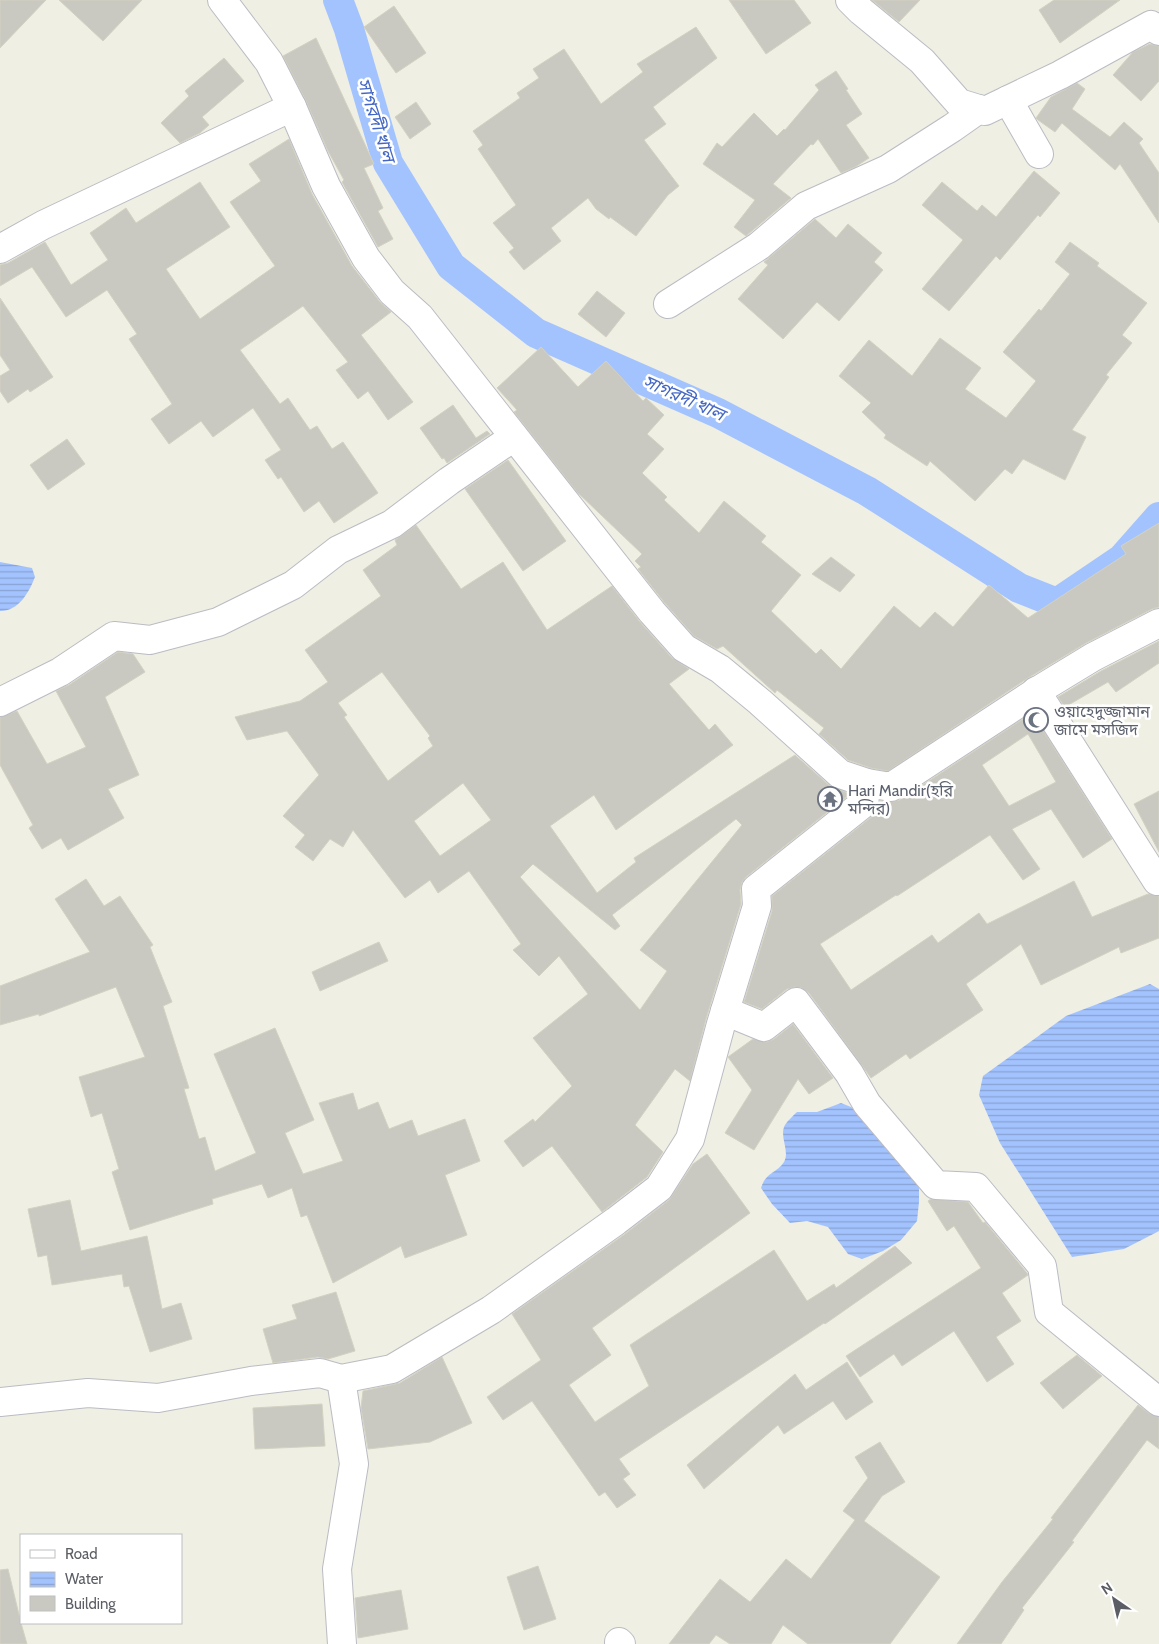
<svg xmlns="http://www.w3.org/2000/svg" width="1159" height="1644" viewBox="0 0 1159 1644" font-family="Cabin,'Noto Sans Bengali',sans-serif">
<defs>
<pattern id="water-rules" width="6" height="5" patternUnits="userSpaceOnUse" patternTransform="scale(1.25)"><rect width="6" height="5" fill="#a3c3ff"/><path d="M0 2.5h6" fill="none" stroke="#88a2d2"/></pattern>
</defs>
<rect width="100%" height="100%" fill="#efefe4"/>
<!-- water -->
<g fill="url(#water-rules)">
<path d="M0 562 32 568 35 577C29 592 19 611 0 611Z"/>
<path d="M1150 984 1159 989V1231L1124 1249 1072 1257 1000 1143 979 1095 983 1076 1066 1016Z"/>
<path d="M841 1103 851 1107 859 1114 912 1169 919 1188V1202L917 1221 901 1240 883 1251 862 1259 848 1254 828 1227 807 1221 790 1223 772 1204 761 1188C766 1172 777 1173 784 1162 790 1152 780 1138 784 1127 786 1122 793 1116 797 1112H817Z"/>
</g>
<g fill="none" stroke-linecap="round" stroke-linejoin="round">
<!-- canal -->
<path stroke="#a3c3ff" stroke-width="30" d="M338 0 349 29 388 163 451 266 536 333 718 413 867 491 1019 588 1057 603 1122 559 1159 517"/>
</g>
<!-- building -->
<g fill="#cac9c1" stroke="#d3d2c2" fill-rule="evenodd">
<path d="M0 0H46L0 48Z"/>
<path d="M59 0H142L103 41Z"/>
<path d="M729 0H794L811 23 766 54Z"/>
<path d="M872 0H920L899 22Z"/>
<path d="M1054 0H1120L1060 43 1039 10Z"/>
<path d="M394 6 426 53 396 73 364 27Z"/>
<path d="M696 27 717 58 653 107 666 124 644 140 679 186 668 195 636 236 610 217 609 219 596 209 588 198 551 228 561 241 524 270 509 252 514 248 493 223 516 205 478 149 483 145 473 131 520 98 517 93 539 78 533 69 564 49 601 104 643 72 637 64Z"/>
<path d="M316 38 374 164 364 168 383 208 378 211 393 239 378 247 342 182 344 180 328 151 306 101 283 56Z"/>
<path d="M1150 44 1159 46V81L1141 101 1113 75 1133 52Z"/>
<path d="M224 58 244 81 202 117 209 125 200 133 180 143 161 123 189 96 185 91Z"/>
<path d="M836 71 848 89 846 90 862 114 846 125 869 158 855 167 841 173 818 139 813 145 811 144 773 184 791 198 746 236 734 227 755 200 703 164 717 143 722 147 754 113 777 136 784 129 785 130 819 90 815 85Z"/>
<path d="M1077 83 1085 89 1072 109 1110 137 1124 122 1143 139 1139 143 1159 173V223L1120 164 1115 170 1062 123 1055 132 1038 120 1036 118 1051 97Z"/>
<path d="M416 102 431 124 410 139 395 117Z"/>
<path d="M289 139 312 194 352 266 380 302 391 312 361 335 413 402 388 420 368 391 358 399 336 370 348 362 303 306 240 350 280 404 288 398 310 430 317 426 332 449 343 442 378 493 334 523 319 501 304 512 281 477 278 479 265 460 281 450 253 408 213 437 201 421 169 444 151 419 172 404 129 339 137 334 107 290 66 317 32 267 0 286V265L8 263 45 242 71 285 108 260 90 233 126 208 136 223 200 182 230 227 166 269 200 319 275 266 230 202 261 181 249 164Z"/>
<path d="M1034 171 1060 193 1040 217 1038 215 1000 260 996 256 949 311 922 289 963 240 922 205 942 182 977 211 982 205 996 217Z"/>
<path d="M815 219 836 238 848 224 882 253 874 262 883 270 839 321 817 302 783 339 738 299 768 265 764 262Z"/>
<path d="M1070 242 1099 263 1097 266 1147 303 1122 335 1132 343 1106 375 1109 377 1072 430 1086 437 1065 480 1023 459 1012 474 1005 469 975 501 930 461 927 466 884 438 886 435 862 412 871 403 839 376 869 340 912 376 940 338 981 368 965 389 1006 418 1036 381 1003 352 1039 309 1041 311 1070 274 1055 262Z"/>
<path d="M597 291 625 313 606 337 578 314Z"/>
<path d="M0 298 53 377 30 392 28 389 8 403 0 391V376L10 370 0 355Z"/>
<path d="M541 347 578 387 606 361 643 401 646 398 664 415 647 434 664 449 642 473 667 497 664 500 699 533 724 501 766 536 761 542 801 575 771 611 816 654 821 649 841 669 894 606 920 628 935 612 953 627 989 585 1028 618 1126 554 1121 546 1159 523V607L1152 609 1086 643 1028 678 888 771 871 768 848 760 819 734 824 728 777 690 775 693 723 646 717 649 694 636 664 602 638 569 641 567 635 561 642 554 577 492 514 412 517 410 497 388Z"/>
<path d="M453 405 476 438 487 431 490 434 447 463 444 458 442 459 420 428Z"/>
<path d="M67 439 85 464 48 490 30 465Z"/>
<path d="M508 460 566 541 523 571 465 489Z"/>
<path d="M416 525 461 589 503 562 547 630 612 586 640 622 672 658 689 669 669 684 709 730 715 724 733 745 616 830 594 795 550 826 597 893 636 862 634 858 795 755 830 786 850 794 746 877 742 882 740 890 741 904 706 1019 690 1081 675 1069 635 1125 663 1152 647 1177 602 1212 552 1146 523 1167 504 1141 533 1119 535 1122 572 1086 533 1038 588 994 559 956 539 976 513 950 521 944 469 871 438 893 430 880 405 898 353 830 343 847 330 839 313 861 295 847 305 835 283 816 319 775 287 731 247 740 235 717 300 701 328 682 305 650 381 596 363 570 397 545 395 540ZM382 672 430 736 428 738 433 746 388 781 344 717 347 715 338 703ZM463 783 491 820 440 856 414 821ZM736 819 742 825 640 950 667 971 640 1010 520 877 533 864 615 930 620 926 612 915Z"/>
<path d="M831 557 855 575 840 592 812 574Z"/>
<path d="M1159 641V663L1116 692 1108 682 1065 707 1058 697 1101 671Z"/>
<path d="M118 652 133 654 145 672 105 697 139 775 108 789 124 818 68 850 61 838 42 849 29 828 33 825 0 765V717L17 711 47 764 86 747 56 691 69 685Z"/>
<path d="M1032 713 1112 839 1083 858 1051 809 1012 829 1040 869 1023 880 990 835 897 896 896 895 820 944 851 990 932 935 938 943 979 913 987 924 1074 881 1092 917 1148 894 1159 896V938L1121 953 1119 947 1041 985 1021 944 966 984 983 1010 910 1059 906 1054 871 1078 809 993 802 988 794 987 787 989 762 1009 744 1002 772 911V896L874 815 880 801 889 802 900 800ZM1028 734 1056 782 1009 806 982 765Z"/>
<path d="M1159 791V852L1134 804Z"/>
<path d="M86 879 104 906 120 896 153 945 150 947 172 1002 163 1006 189 1088 184 1089 199 1139 205 1137 215 1171 256 1153 214 1054 275 1028 314 1120 285 1133 303 1174 343 1161 319 1103 353 1093 358 1110 378 1102 389 1129 412 1120 418 1136 465 1119 480 1161 445 1175 467 1235 405 1258 401 1246 333 1283 307 1215 301 1217 292 1188 268 1198 262 1184 212 1199 213 1204 130 1230 112 1172 119 1169 102 1113 91 1117 79 1077 145 1057 116 987 39 1016V1014L0 1025V986L90 952 55 899Z"/>
<path d="M379 942 388 961 320 991 312 972Z"/>
<path d="M793 1024 833 1078 809 1094 798 1079 754 1150 725 1133 752 1090 728 1057 753 1039 767 1042 774 1039Z"/>
<path d="M707 1154 750 1213 592 1328 611 1355 569 1385 595 1422 649 1386 630 1345 774 1250 807 1301 834 1284 836 1288 895 1246 912 1263 825 1324 824 1323 619 1459 630 1474 623 1479 636 1495 617 1508 605 1492 599 1496 532 1401 503 1420 487 1397 541 1360 512 1314 625 1234 669 1200 693 1164Z"/>
<path d="M931 1199 968 1202 983 1223 985 1222 1027 1273 1028 1275 1002 1293 1021 1321 996 1337 1014 1364 987 1382 954 1331 902 1366 894 1354 860 1377 846 1356 981 1268 954 1226 947 1231 928 1201Z"/>
<path d="M70 1200 81 1251 147 1236 162 1309 181 1303 192 1339 150 1352 129 1286 124 1287 122 1274 52 1285 47 1255 38 1257 28 1209Z"/>
<path d="M336 1292 355 1351 328 1359 318 1357 273 1363 263 1329 297 1319 292 1305Z"/>
<path d="M1077 1355 1102 1376 1063 1409 1040 1383Z"/>
<path d="M442 1357 472 1423 430 1442 368 1449 361 1408 363 1391 400 1383Z"/>
<path d="M847 1362 873 1402 846 1420 833 1401 784 1434 778 1425 704 1489 687 1465 795 1374 806 1390Z"/>
<path d="M322 1404 325 1446 255 1449 253 1408Z"/>
<path d="M1138 1405 1150 1414 1159 1417V1449L1147 1440 1072 1541 1074 1542 1022 1608 1024 1610 1001 1644H957L1002 1582 1053 1519 1051 1518Z"/>
<path d="M880 1442 905 1482 882 1496 864 1521 940 1577 890 1644H808L783 1625 771 1644H730L716 1635 709 1644H669L720 1579 750 1602 786 1559 811 1579 855 1520 843 1511 868 1478 855 1457Z"/>
<path d="M538 1566 556 1619 524 1630 507 1577Z"/>
<path d="M8 1569 21 1623 27 1644H0V1570Z"/>
<path d="M401 1590 408 1629 358 1638 355 1598Z"/>
</g>
<g fill="none" stroke-linecap="round" stroke-linejoin="round">
<defs>
<g id="street">
<path d="M222 0 269 62 292 107 326 186 366 258 392 292 420 317 652 612 684 648 720 669 760 702 840 774 867 783 891 787 1042 688 1093 657 1159 623"/>
<path d="M850 0 861 11 922 61 959 103 985 111 1060 75 1151 25 1159 31"/>
<path d="M1008 100 1039 154"/>
<path d="M0 249 43 225 292 107"/>
<path d="M668 304 759 246 806 206 888 169 952 128 979 109"/>
<path d="M1036 691 1157 881 1159 880"/>
<path d="M0 702 60 672 114 636 150 640 218 622 293 585 338 550 392 524 449 481 514 437"/>
<path d="M725 1011 764 1027 796 1002 849 1073 867 1104 936 1185 976 1187 1042 1266 1049 1312 1159 1402"/>
<path d="M341 1379 354 1464 337 1569 342 1644"/>
<path d="M0 1402 88 1393 158 1398 251 1381 320 1373 341 1379 392 1369 491 1310 616 1221 659 1188 690 1139 721 1024 757 906 756 889 864 803 867 783"/>
<path d="M619 1642 621 1644"/>
</g>
</defs>
<!-- street casing -->
<use href="#street" stroke="#bbbcc3" stroke-width="30"/>
<!-- street -->
<use href="#street" stroke="#fff" stroke-width="28"/>
</g>
<!-- icons -->
<defs>
<symbol id="mosque-ring" viewBox="-11 -11 22 22"><circle r="9.5" fill="#fff" stroke="#6b7280" stroke-width="1.5"/><path d="M3.5-4.9A6 6 0 1 0 3.5 4.9A5 5 0 1 1 3.5-4.9Z" fill="#6b7280"/></symbol>
<symbol id="temple-ring" viewBox="-11 -11 22 22"><circle r="9.5" fill="#fff" stroke="#6b7280" stroke-width="1.5"/><path d="M0-6L5-2H3V0L6.5 2.5H4V6H1.5V3h-3V6H-4V2.5H-6.5L-3 0V-2H-5Z" fill="#6b7280"/></symbol>
</defs>
<g fill-rule="evenodd">
<use href="#mosque-ring" x="1022" y="706" width="28" height="28"/>
<use href="#temple-ring" x="816" y="785" width="28" height="28"/>
</g>
<g text-anchor="middle" stroke-width="5" stroke-linejoin="round" paint-order="stroke">
<!-- worship labels -->
<g font-size="16" fill="#5b616d" stroke="#fff" text-anchor="start">
<text x="1054" y="717">ওয়াহেদুজ্জামান<tspan x="1054" dy="18">জামে মসজিদ</tspan></text>
<text x="848" y="796">Hari Mandir(হরি<tspan x="848" dy="18">মন্দির)</tspan></text>
</g>
<!-- water labels -->
<g font-size="18" font-style="italic" fill="#4467c4" stroke="#fff">
<text transform="translate(376 120) rotate(72)" y="6">সাগরদী খাল</text>
<text transform="translate(684 398) rotate(24)" y="6">সাগরদী খাল</text>
</g>
</g>
<!-- legend -->
<rect x="20" y="1534" width="162" height="90" fill="#ffffff" stroke="#bebfc1"/>
<rect x="30" y="1550" width="25" height="8" fill="#ffffff" stroke="#bebfc1"/>
<text x="65" y="1559" font-size="15" fill="#5c5e65">Road</text>
<rect x="30" y="1572" width="25" height="15" fill="url(#water-rules)" stroke="#bebfc1"/>
<text x="65" y="1584" font-size="15" fill="#5c5e65">Water</text>
<rect x="30" y="1596" width="25" height="15" fill="#cac9c1" stroke="#bebfc1"/>
<text x="65" y="1609" font-size="15" fill="#5c5e65">Building</text>
<!-- north arrow -->
<g transform="translate(1114 1599) rotate(326)" stroke="#ffffff" stroke-width="4" paint-order="stroke">
<path d="M0-4L9 19L0 12L-9 19Z" fill="#5c5e65"/>
<text y="-8" font-size="14" font-weight="bold" text-anchor="middle" fill="#5c5e65">N</text>
</g>
</svg>
